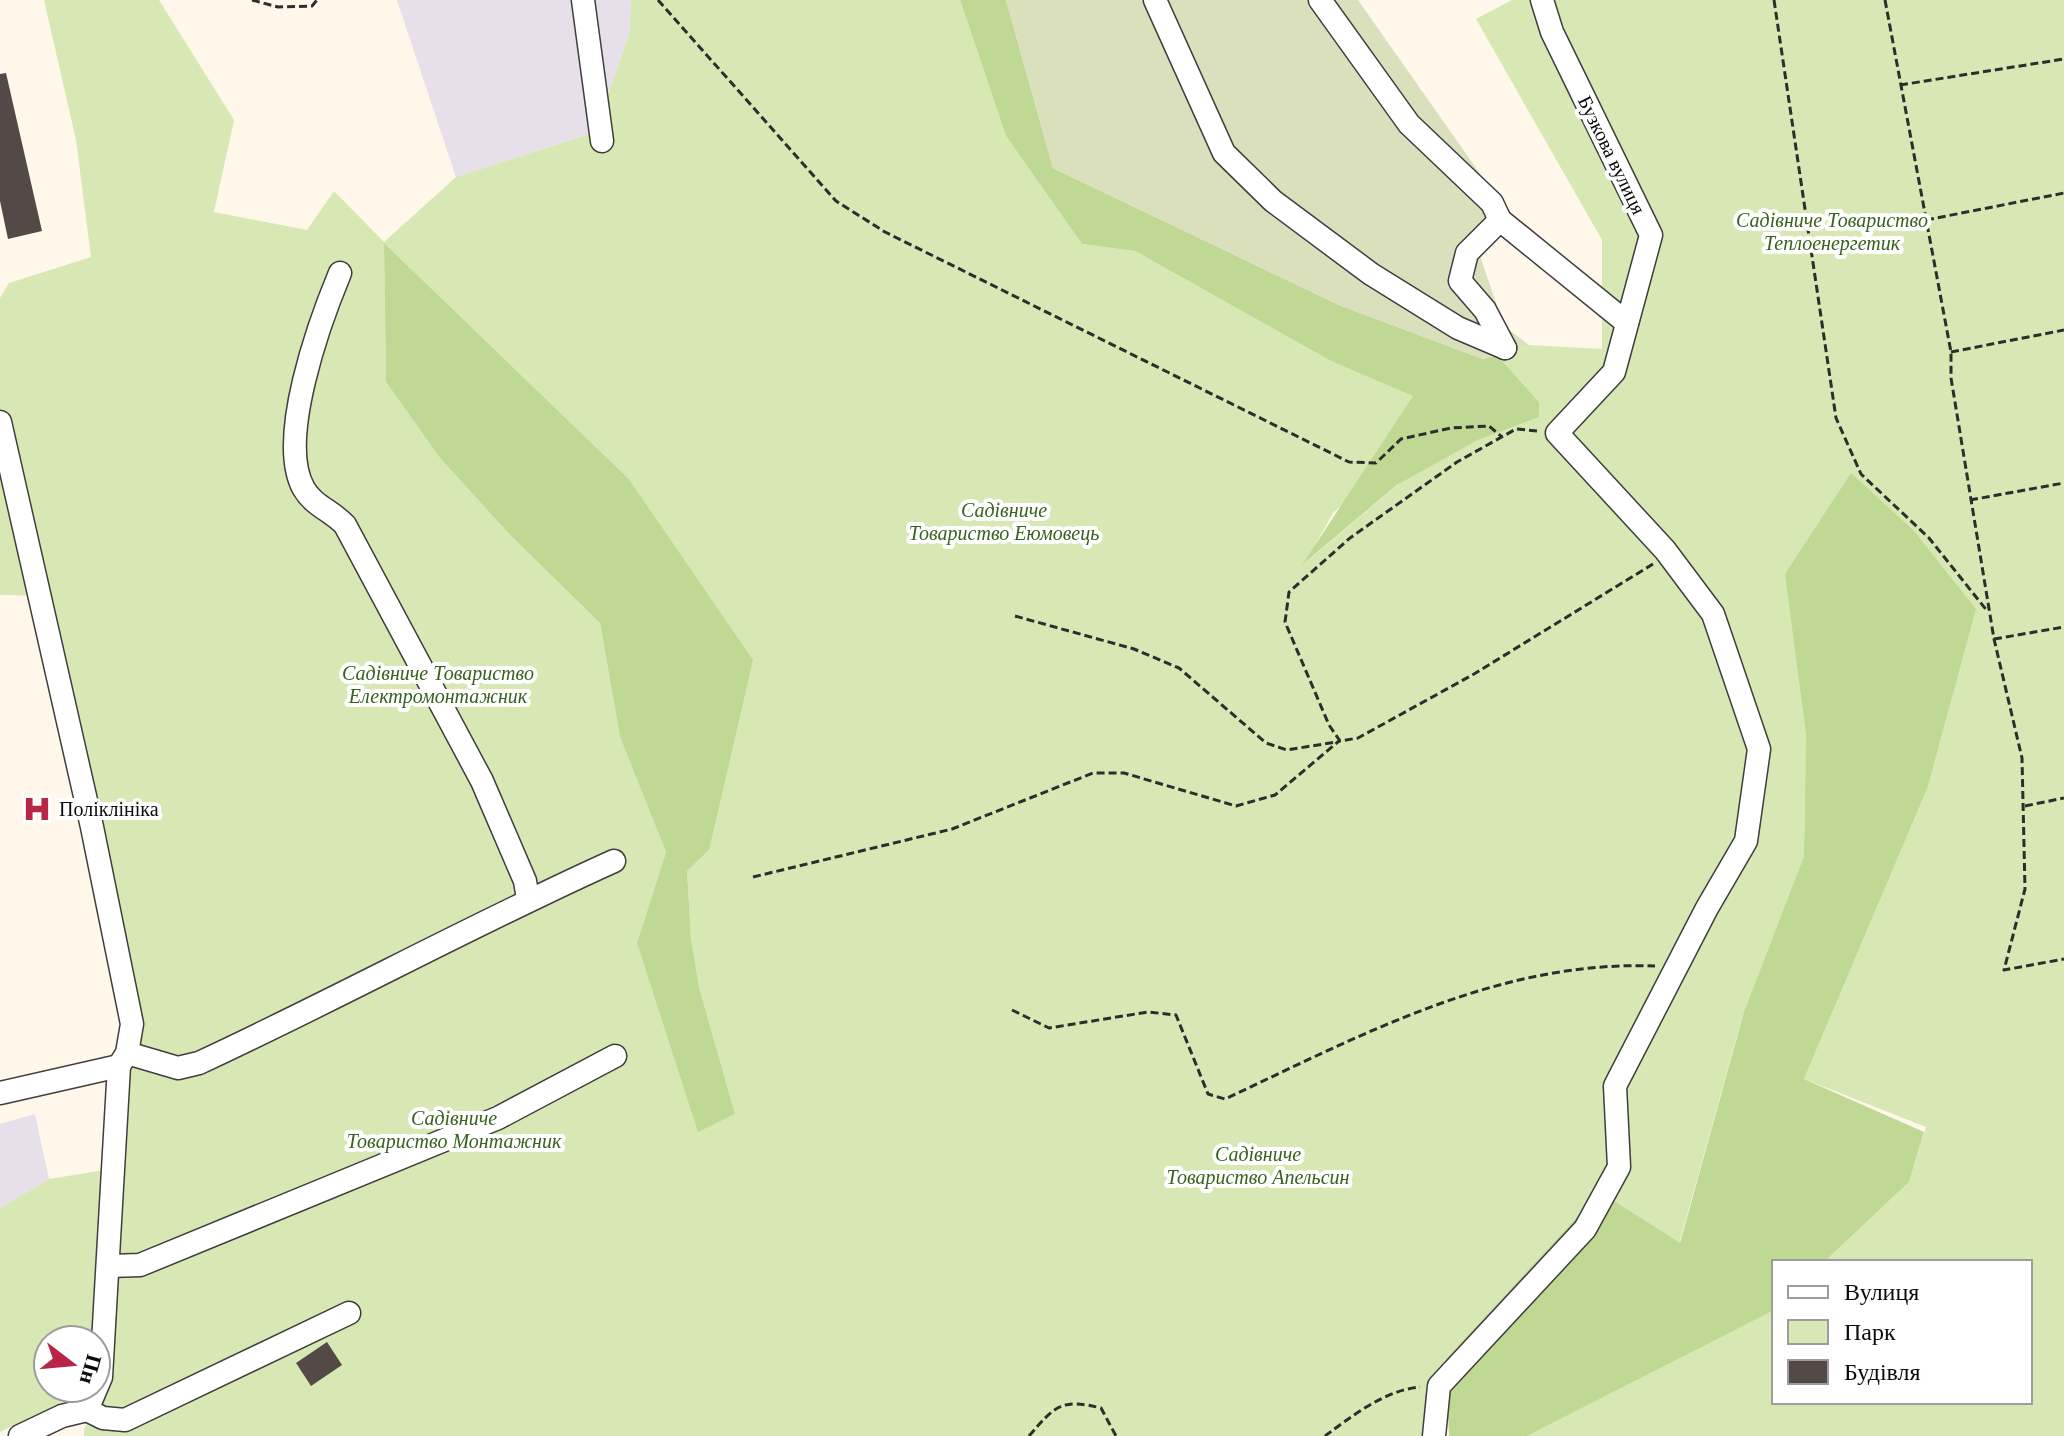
<svg xmlns="http://www.w3.org/2000/svg" width="2064" height="1436" viewBox="0 0 2064 1436" font-family="Georgia,serif">
<rect width="100%" height="100%" fill="#fff7e9"/>
<!-- industrial -->
<g fill="#e7dfea">
<path d="M397 0H631L629 34 595 132 456 177Z"/>
<path d="M35 1114 49 1179 0 1208V1124Z"/>
</g>
<!-- green -->
<path fill="#d8e8b4" fill-rule="evenodd" d="M44 0H159L234 120 214 212 307 230 334 191 384 242 456 177 595 132 629 34 631 0H960L1006 136 1082 244 1135 251 1331 361 1414 396 1345 502 1333 513 1305 563 1400 483 1478 440 1539 417V402L1497 355 1529 345 1602 349V240L1476 19 1512 0H2064V1436H1527L1774 1309V1402H2030V1262H1824L1909 1182 1926 1127 1804 1079 1927 789 1806 734 1804 856 1742 1018 1679 1244 1600 1192 1445 1360 1426 1436H84V1429L107 1393 96 1340H48V1388H91L0 1432V1208L49 1179 124 1167 127 1063 140 1047 49 596 0 595V298L9 283 91 257 76 140ZM384 243 628 478 709 850 687 871 691 938 699 987 735 1114 699 1131 637 943 666 852 620 737 600 623 511 536 440 458 386 382Z"/>
<!-- forest -->
<g fill="#bfd894">
<path d="M960 0H1006L1053 168 1339 305 1483 359 1497 355 1539 402V417L1478 440 1397 485 1302 565 1413 396 1331 361 1135 251 1082 244 1006 136Z"/>
<path d="M384 243 628 478 753 660 709 850 687 871 691 938 699 987 735 1114 698 1132 637 943 666 852 620 737 600 623 511 536 440 458 386 382Z"/>
<path d="M1851 473 1913 530 1976 609 1927 789 1804 1079 1924 1132 1909 1182 1824 1262H1774L1772 1311 1527 1436H1449L1445 1360 1600 1192 1680 1243 1744 1012 1804 856 1806 734 1785 574Z"/>
</g>
<!-- cemetery -->
<path fill="#dadfbc" d="M1006 0H1358L1509 215 1480 256 1504 326 1529 345 1483 359 1339 305 1053 168Z"/>
<!-- building -->
<g fill="#534a47">
<path d="M6 73 42 231 8 239 0 201V74Z"/>
<path d="M327 1342 342 1365 311 1386 296 1363Z"/>
</g>
<g fill="none" stroke-linecap="round" stroke-linejoin="round">
<defs>
<g id="minor">
<path d="M583 0 602 141"/>
<path d="M1155 0 1224 153 1273 201 1371 274 1458 328 1505 348"/>
<path d="M1320 0 1409 124 1492 203 1500 220"/>
<path d="M340 273C320 321 276 441 304 489 314 506 332 511 345 525L482 781 525 881 528 899"/>
<path d="M1505 348 1485 310 1460 281 1467 253 1500 220 1627 323"/>
<path d="M0 422 92 827 132 1024 127 1053 119 1066 101 1377 87 1410 62 1416 20 1436"/>
<path d="M127 1053 178 1068 199 1063C339 998 474 924 614 861"/>
<path d="M0 1093 119 1066"/>
<path d="M110 1266 140 1265 498 1118 615 1056"/>
<path d="M87 1410 103 1418 125 1420 349 1313"/>
<path d="M1434 1436 1439 1386 1585 1229 1619 1167 1615 1086 1707 908 1746 841 1759 749 1713 614 1665 550 1557 433 1614 372 1651 235 1552 32 1542 0"/>
</g>
</defs>
<!-- minor casing -->
<use href="#minor" stroke="#3e3e3e" stroke-width="25"/>
<!-- path -->
<g stroke="#2d2d2d" stroke-width="3" stroke-dasharray="8 4" stroke-linecap="butt">
<path d="M252 0 278 7 312 6 317 0"/>
<path d="M658 0 836 201 885 232 1349 462 1376 463 1401 439 1451 428 1489 426 1502 437"/>
<path d="M1774 0 1836 418 1861 474 1929 538 1988 612"/>
<path d="M1885 0 1951 352V378L1994 639 2022 758 2025 889 2004 970 2064 959"/>
<path d="M1900 85 2064 59"/>
<path d="M1926 220 2064 193"/>
<path d="M1951 352 2064 330"/>
<path d="M1537 431 1516 429 1457 462 1350 538 1289 592 1285 622 1329 725 1340 741 1358 738 1474 674 1653 564"/>
<path d="M1970 500 2064 483"/>
<path d="M1015 616 1134 649 1179 668 1266 743 1287 750 1336 742"/>
<path d="M1994 639 2064 627"/>
<path d="M2025 806 2064 798"/>
<path d="M753 877 952 829 1093 773H1124L1236 806 1275 795 1339 741"/>
<path d="M1012 1010 1049 1028 1148 1012 1176 1015 1208 1094 1225 1099C1362 1035 1499 960 1655 966"/>
<path d="M1029 1436C1055 1406 1061 1398 1101 1408L1116 1436"/>
<path d="M1325 1436C1352 1416 1385 1390 1420 1387"/>
</g>
<!-- minor -->
<use href="#minor" stroke="#fff" stroke-width="22"/>
</g>
<!-- icons -->
<defs>
<symbol id="hospital-bare" viewBox="-9 -9 18 18"><path d="M-5-5h3v3.5h4V-5h3V5h-3V1.5h-4V5h-3Z" fill="#b92547" stroke="#fff" stroke-width="2.5" paint-order="stroke"/></symbol>
</defs>
<g fill-rule="evenodd">
<use href="#hospital-bare" x="17" y="789" width="40" height="40"/>
</g>
<g text-anchor="middle" stroke-width="8" stroke-linejoin="round" paint-order="stroke">
<!-- street labels -->
<g font-size="20" fill="#0b0b0b" stroke="#fff">
<text transform="translate(1612 155) rotate(64)" y="7">Бузкова вулиця</text>
</g>
<!-- park labels -->
<g font-size="20" font-style="italic" fill="#37611d" stroke="#fff">
<text x="1832" y="227">Садівниче Товариство<tspan x="1832" dy="23">Теплоенергетик</tspan></text>
<text x="1004" y="517">Садівниче<tspan x="1004" dy="23">Товариство Еюмовець</tspan></text>
<text x="438" y="680">Садівниче Товариство<tspan x="438" dy="23">Електромонтажник</tspan></text>
<text x="454" y="1125">Садівниче<tspan x="454" dy="23">Товариство Монтажник</tspan></text>
<text x="1258" y="1161">Садівниче<tspan x="1258" dy="23">Товариство Апельсин</tspan></text>
</g>
<!-- poi labels -->
<g font-size="20" fill="#0b0b0b" stroke="#fff" text-anchor="start">
<text x="59" y="816">Поліклініка</text>
</g>
</g>
<!-- legend -->
<rect x="1772" y="1260" width="260" height="144" fill="#ffffff" stroke="#9d9d9d" stroke-width="2"/>
<rect x="1788" y="1286" width="40" height="12" fill="#ffffff" stroke="#9d9d9d" stroke-width="2"/>
<text x="1844" y="1300" font-size="24" fill="#0b0b0b">Вулиця</text>
<rect x="1788" y="1320" width="40" height="24" fill="#d8e8b4" stroke="#9d9d9d" stroke-width="2"/>
<text x="1844" y="1340" font-size="24" fill="#0b0b0b">Парк</text>
<rect x="1788" y="1360" width="40" height="24" fill="#534a47" stroke="#9d9d9d" stroke-width="2"/>
<text x="1844" y="1380" font-size="24" fill="#0b0b0b">Будівля</text>
<!-- north arrow -->
<g transform="translate(72 1364) rotate(106)"><circle r="38" fill="#ffffff" stroke="#9d9d9d" stroke-width="2"/>
<path d="M0-6L14 30L0 20L-14 30Z" fill="#b92547"/>
<text y="-12" font-size="22" font-weight="bold" text-anchor="middle" fill="#0b0b0b">Пн</text>
</g>
</svg>
